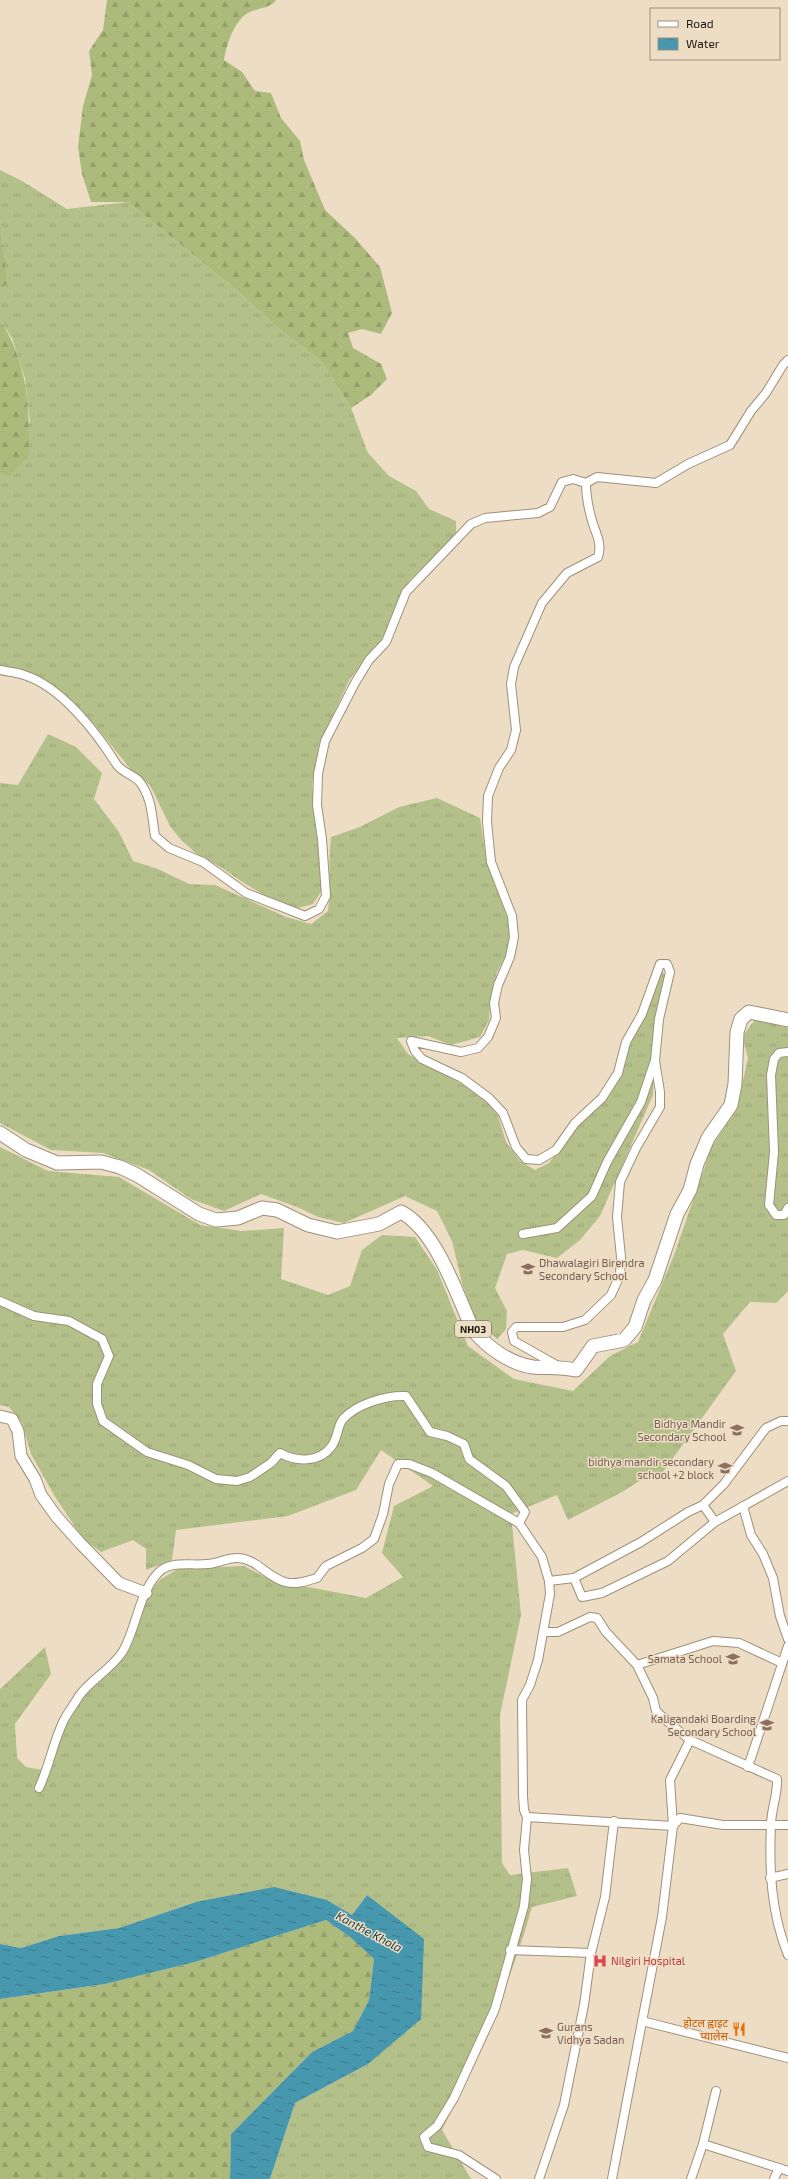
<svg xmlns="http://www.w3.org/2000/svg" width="788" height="2179" viewBox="0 0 788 2179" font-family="'Exo 2','Noto Sans Devanagari',sans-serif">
<defs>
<pattern id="grass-tufts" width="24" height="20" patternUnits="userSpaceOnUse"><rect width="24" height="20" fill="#b3c08a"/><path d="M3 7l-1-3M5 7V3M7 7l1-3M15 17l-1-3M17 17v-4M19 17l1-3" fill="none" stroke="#9aa476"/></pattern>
<pattern id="forest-firs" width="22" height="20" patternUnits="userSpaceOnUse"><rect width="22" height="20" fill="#acba7c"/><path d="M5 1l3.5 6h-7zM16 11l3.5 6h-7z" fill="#949f6a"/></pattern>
<pattern id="water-ripples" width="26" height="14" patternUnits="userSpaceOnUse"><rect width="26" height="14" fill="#4797ae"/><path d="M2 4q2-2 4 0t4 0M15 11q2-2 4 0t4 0" fill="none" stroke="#3b7a8c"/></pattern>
</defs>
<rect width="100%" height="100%" fill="#edddc4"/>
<!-- grass -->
<g fill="url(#grass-tufts)">
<path d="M0 170 22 181 67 209 128 202 232 286 278 328 323 363 351 408 368 453 389 476 416 491 429 509 456 521V534L410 580 382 639 350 679 319 744 312 785 322 890 313 904 298 908 267 897 241 881 219 866 198 855 181 840 170 826 150 785 132 771 94 724 71 700 49 683 0 667V473L8 477 30 422 25 378 12 338 0 320V288L8 284 0 220Z"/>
<path d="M48 734 76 747 102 773 94 799 119 832 133 861 158 869 189 884 215 885 286 917 311 924 328 911C331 886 328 862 331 837L360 827 399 807 437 798 480 818 485 851 509 916 511 934 507 953 497 972 490 1001 489 1020 480 1037 451 1045 428 1036 397 1038 408 1054 465 1086 489 1104 498 1116 506 1142 520 1161 535 1170 549 1163 583 1121 604 1100 618 1081 626 1056 657 981 663 971 665 978 654 1034 653 1095 600 1216 580 1240 557 1258 523 1250 507 1254 495 1288 507 1311 506 1329 497 1339 474 1317 462 1283 452 1241 437 1211 405 1196 344 1223 318 1217 297 1207 261 1194 224 1211 191 1199 149 1170 103 1153 51 1150 0 1123V783L18 785Z"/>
<path d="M757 1017 783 1027 788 1026V1291L776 1303 750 1302 723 1334 736 1371 663 1472 641 1480 622 1492 568 1520 557 1495 511 1514 521 1615 500 1715 502 1863 510 1875 568 1868 577 1896 532 1907C510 1985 478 2058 442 2130L471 2179H270L295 2103 368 2064 385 1910 367 1895 352 1915 327 1900 196 1902 119 1928 59 1936 21 1948 0 1944V1689L45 1647 51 1674 15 1724 17 1758 26 1767 43 1770 62 1722 122 1649 138 1602 161 1579 178 1569 244 1566 271 1580 366 1598 403 1577 382 1553 394 1506 433 1486 381 1450 356 1490 288 1516 176 1530 172 1560 146 1570V1549L133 1540 101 1552 83 1539 54 1495 31 1454 22 1423 9 1407 0 1405V1147L48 1171 119 1177 200 1225 242 1231 284 1228 281 1279 328 1295 350 1286 362 1250 382 1235 415 1237 437 1270 468 1346 514 1379 573 1391 610 1356 638 1342 674 1255 712 1146 736 1111 748 1058 742 1037Z"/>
</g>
<!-- forest -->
<g fill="url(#forest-firs)">
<path d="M107 0H276C269 10 255 7 245 15 233 24 226 47 224 60L242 72 255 91 271 93 281 118 300 141 304 160 325 210 355 238 380 267 392 313 381 334 362 329 348 333 353 348 381 364 387 379 371 395 351 408 323 363 278 328 232 286 128 202H91L82 174 78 147 83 106 92 75 89 51 103 30Z"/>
<path d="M0 220 8 284 0 288Z"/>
<path d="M0 320C27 361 31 409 28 457L8 477 0 473Z"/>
<path d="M326 1920 350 1937 374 1959 369 2000 353 2031 312 2052 231 2134 230 2179H0V1999L105 1984 195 1962Z"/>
</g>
<!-- water -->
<path fill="url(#water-ripples)" d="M274 1887 327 1900 352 1915 367 1895 424 1939 421 2019 368 2064 295 2103 270 2179H230L231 2134 312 2052 353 2031 369 2000 374 1959 350 1937 326 1920 195 1962 105 1984 0 1999V1944L21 1948 59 1936 119 1928 196 1902Z"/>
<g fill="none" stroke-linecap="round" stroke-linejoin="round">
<defs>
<g id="street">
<path d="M586 483 597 477 656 483 688 464 730 445 751 411 766 393 783 365 788 360"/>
<path d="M0 670C8 672 16 672 24 675 62 687 97 733 117 765 122 772 133 775 139 781 152 797 152 817 155 836L169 848 203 862 246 893 305 916 319 909 326 896 322 839 317 805 318 774 325 741 355 683 369 660 386 642 406 592 471 524 485 518 538 513 550 507 562 482 573 479 586 483C586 497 589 511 593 524 597 536 602 544 598 557L567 573 542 603 514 667 511 684 516 730 511 750 499 768 488 796 487 822 491 862 512 916 514 937 510 957 498 985 494 1003 496 1018 488 1037 478 1048 461 1052 411 1041 415 1051 422 1059 462 1078 489 1098 503 1113 516 1147 526 1159 539 1160 556 1150 575 1123 602 1098 618 1073 626 1042 642 1014 660 964H667L670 972 659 1019 655 1061 660 1092V1107L636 1148 620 1182 617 1217 621 1257 620 1275 611 1295 585 1320 563 1327H516L512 1332 514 1341 558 1366"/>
<path d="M788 1052 779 1053 774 1059 771 1075 774 1152 769 1205 776 1215H784L788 1208"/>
<path d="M523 1234 557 1228 592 1196 607 1162 641 1102 654 1063"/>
<path d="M0 1301 34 1316 69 1321 102 1339 109 1356 97 1384V1404L103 1421 147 1452 188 1465 216 1479 237 1481 250 1477 271 1463 280 1453C296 1462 319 1463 331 1447 338 1439 337 1426 343 1419 357 1404 386 1395 406 1396L430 1432 447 1436 464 1444 469 1459 506 1486 525 1512 519 1523"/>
<path d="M703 1505 715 1522"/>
<path d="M743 1506 751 1535 763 1554 773 1578 780 1616 788 1639"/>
<path d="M574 1578 582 1597 602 1593 668 1561 715 1522 788 1481"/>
<path d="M549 1581 574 1578 641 1542 688 1512 703 1505 724 1484 766 1428 781 1421H788"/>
<path d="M544 1632H558L590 1617 597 1618 606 1632 637 1665 653 1698 656 1711 668 1722 690 1740 777 1779C778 1794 771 1809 771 1825 769 1869 771 1913 788 1955"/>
<path d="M637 1665 713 1641 739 1643 782 1663"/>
<path d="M748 1767 788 1646"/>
<path d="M39 1788C49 1767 53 1743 63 1722 67 1713 74 1705 79 1696 91 1679 112 1669 123 1651 136 1629 139 1593 158 1573 170 1560 191 1566 207 1564 217 1564 226 1558 237 1558 256 1558 267 1577 285 1582 296 1585 307 1581 317 1578L326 1566 362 1548 374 1539 383 1514 389 1484 398 1464H409L432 1473 519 1523 542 1557 549 1581 550 1594 538 1660 530 1685 522 1700 523 1796 524 1810 527 1817 524 1850 527 1879 524 1906 495 2009 454 2098 437 2126 424 2137 428 2147 459 2155 496 2179"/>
<path d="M527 1817 673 1826 680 1818 723 1825H788"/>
<path d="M770 1878 788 1874"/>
<path d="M510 1950 591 1953 584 2005 564 2105 539 2179"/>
<path d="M591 1953 605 1897 614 1821"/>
<path d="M642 2021 788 2058"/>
<path d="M703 2144 716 2091"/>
<path d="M612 2179 662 1917 673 1826 670 1780 690 1740"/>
<path d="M691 2179 703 2144 788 2171"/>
<path d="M774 2179 779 2168"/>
</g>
<path id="secondary" d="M0 1416 12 1419 18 1431 21 1456 35 1479 41 1495 56 1516 80 1543 119 1583 146 1593"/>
<path id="primary" d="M0 1133 26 1150 57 1163 101 1162 120 1167 137 1175 199 1214 216 1220 238 1218 262 1208 277 1210 308 1225 337 1232 379 1224 401 1212C436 1230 457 1295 473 1330 487 1347 510 1364 533 1367 547 1368 561 1367 576 1370L593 1346 624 1340 635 1327 644 1300 655 1280 677 1214 690 1190 697 1164 708 1138 731 1105 735 1084 737 1032 741 1019 749 1012 788 1020"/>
</defs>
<!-- street casing -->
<use href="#street" stroke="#9f9079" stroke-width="10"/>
<!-- secondary casing -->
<use href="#secondary" stroke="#9f9079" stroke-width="13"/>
<!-- primary casing -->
<use href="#primary" stroke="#9f9079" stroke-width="15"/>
<!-- street -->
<use href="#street" stroke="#fff" stroke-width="8"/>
<!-- secondary -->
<use href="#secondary" stroke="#fff" stroke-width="11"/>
<!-- primary -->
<use href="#primary" stroke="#fff" stroke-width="13"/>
</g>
<!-- icons -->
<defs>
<symbol id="school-bare" viewBox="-9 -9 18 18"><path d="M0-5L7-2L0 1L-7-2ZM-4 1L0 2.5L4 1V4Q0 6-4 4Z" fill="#8d6e63" stroke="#edddc4" stroke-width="2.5" paint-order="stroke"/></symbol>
<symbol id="university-bare" viewBox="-9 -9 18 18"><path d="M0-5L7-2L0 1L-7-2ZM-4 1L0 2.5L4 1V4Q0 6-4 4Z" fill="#8d6e63" stroke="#edddc4" stroke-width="2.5" paint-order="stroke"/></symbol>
<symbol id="hospital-bare" viewBox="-9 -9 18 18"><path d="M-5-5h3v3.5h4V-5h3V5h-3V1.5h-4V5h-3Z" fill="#e0444e" stroke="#edddc4" stroke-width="2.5" paint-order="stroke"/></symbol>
<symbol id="restaurant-bare" viewBox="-9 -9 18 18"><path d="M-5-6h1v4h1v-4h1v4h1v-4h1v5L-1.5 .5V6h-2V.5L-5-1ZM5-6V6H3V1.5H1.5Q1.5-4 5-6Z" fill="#e8710a" stroke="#edddc4" stroke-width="2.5" paint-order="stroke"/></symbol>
</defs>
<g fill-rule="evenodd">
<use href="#school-bare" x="518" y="1259" width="20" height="20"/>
<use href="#school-bare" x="727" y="1420" width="20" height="20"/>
<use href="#university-bare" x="715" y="1458" width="20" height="20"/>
<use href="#school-bare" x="723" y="1649" width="20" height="20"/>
<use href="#school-bare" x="757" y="1715" width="20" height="20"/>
<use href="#hospital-bare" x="590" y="1951" width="20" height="20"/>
<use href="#restaurant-bare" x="729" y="2019" width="20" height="20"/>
<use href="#school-bare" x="536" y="2023" width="20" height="20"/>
</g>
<g text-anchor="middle" stroke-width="3" stroke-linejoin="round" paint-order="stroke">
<!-- shield labels -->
<rect fill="#edddc4" stroke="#5d5447" stroke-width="1" x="455" y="1321" width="36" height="16" rx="3"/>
<g font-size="10" font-weight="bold" fill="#1f1911">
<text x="473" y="1333">NH03</text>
</g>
<!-- education labels -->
<g font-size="11" fill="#785e54" stroke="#edddc4" text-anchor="end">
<text x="539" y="1267" text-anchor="start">Dhawalagiri Birendra<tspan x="539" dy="13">Secondary School</tspan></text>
<text x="726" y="1428">Bidhya Mandir<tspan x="726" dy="13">Secondary School</tspan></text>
<text x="714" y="1466">bidhya mandir secondary<tspan x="714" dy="13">school +2 block</tspan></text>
<text x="722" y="1663">Samata School</text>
<text x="756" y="1723">Kaligandaki Boarding<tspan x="756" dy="13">Secondary School</tspan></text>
<text x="557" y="2031" text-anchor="start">Gurans<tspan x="557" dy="13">Vidhya Sadan</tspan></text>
</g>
<!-- health labels -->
<g font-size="11" fill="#be3a42" stroke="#edddc4" text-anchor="start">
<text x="611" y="1965">Nilgiri Hospital</text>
</g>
<!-- food labels -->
<g font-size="11" fill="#c56008" stroke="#edddc4" text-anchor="end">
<text x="728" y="2027">होटल ह्वाइट<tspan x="728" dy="13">प्यालेस</tspan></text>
</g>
<!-- water labels -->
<g font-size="12" font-style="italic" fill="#143944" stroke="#edddc4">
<text transform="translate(369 1932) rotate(28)" y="4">Kanthe Khola</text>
</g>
</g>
<!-- legend -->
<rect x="650" y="8" width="130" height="52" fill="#edddc4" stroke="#9b8f7c"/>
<rect x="658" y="21" width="20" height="6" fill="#ffffff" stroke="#9b8f7c"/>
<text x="686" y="28" font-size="12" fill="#1f1911">Road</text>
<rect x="658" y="38" width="20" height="12" fill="url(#water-ripples)" stroke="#9b8f7c"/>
<text x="686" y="48" font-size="12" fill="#1f1911">Water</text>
</svg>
